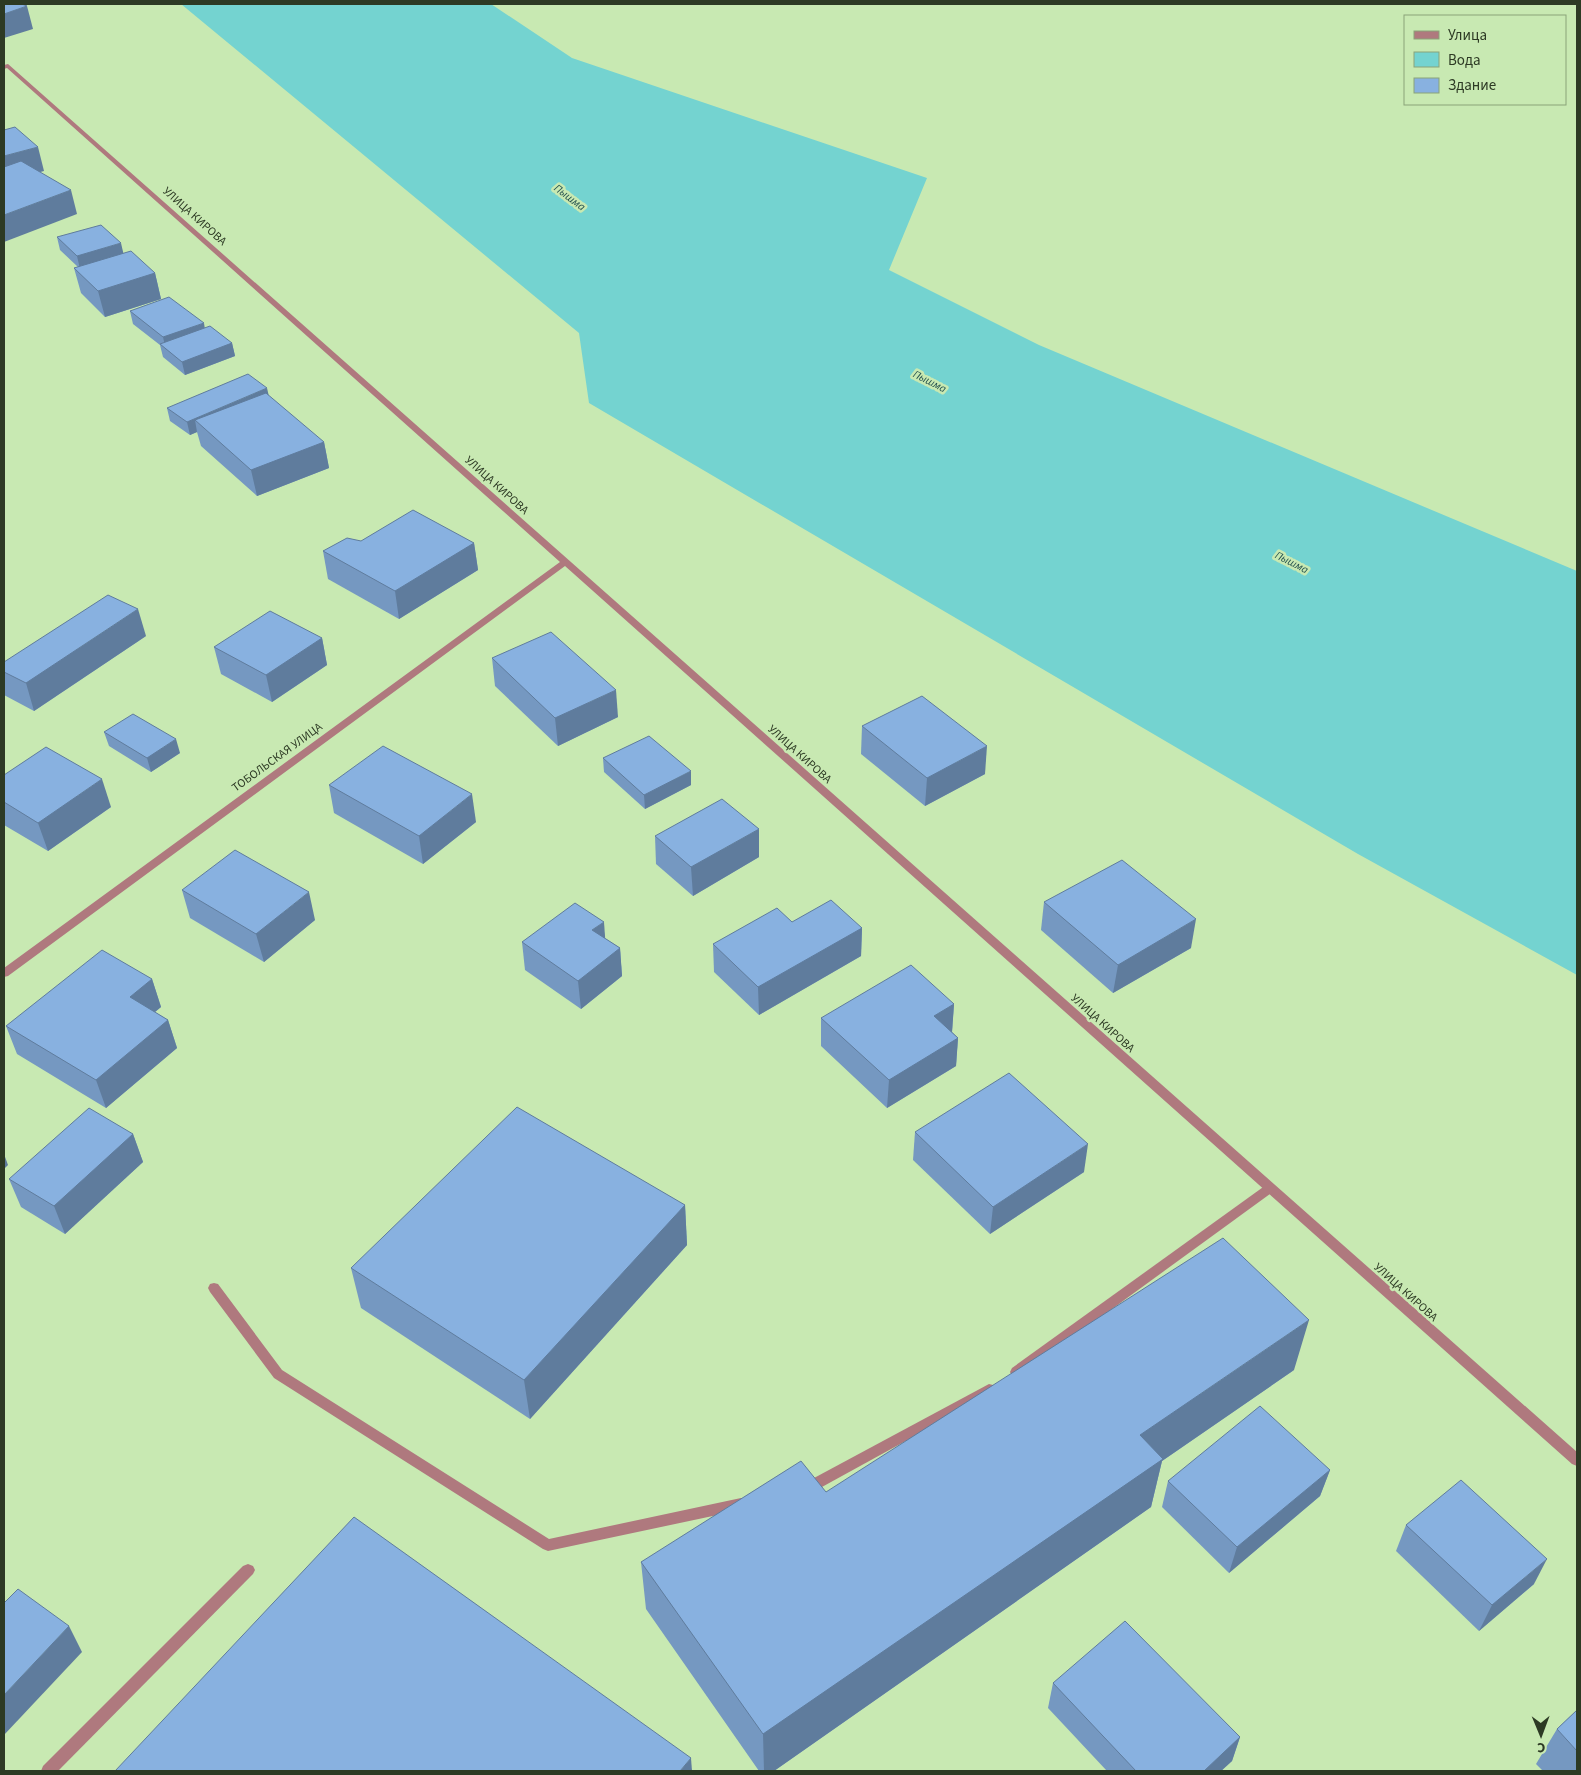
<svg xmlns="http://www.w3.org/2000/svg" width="1581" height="1775" viewBox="0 0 1581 1775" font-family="'Source Sans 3',sans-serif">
<rect width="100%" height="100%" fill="#c8e9b2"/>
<!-- water -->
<path fill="#74d3d0" d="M181 4H491L572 58 927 178 889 270 1039 345 1577 571V975L1358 854 589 403 579 333Z"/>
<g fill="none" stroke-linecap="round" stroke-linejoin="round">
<!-- lane -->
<g fill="#af797e" fill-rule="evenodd">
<path d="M1270 1183 1274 1185 1276 1188 1274 1191 1020 1376 1016 1377 1012 1376 1010 1372 1012 1368 1266 1185Z"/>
<path d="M214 1283 218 1284 282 1370 549 1539 741 1498 746 1500 748 1504 746 1508 741 1510 548 1551 543 1549 274 1378 210 1292 208 1288 210 1284Z"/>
<path d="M989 1384 993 1385 995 1389 993 1393 811 1493 806 1495 801 1493 800 1489 801 1485Z"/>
<path d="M248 1564 253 1566 255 1570 253 1574 58 1771H41L43 1766 243 1566Z"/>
</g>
<!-- street -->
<path fill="#af797e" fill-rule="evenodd" d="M8 64 1577 1452V1466L1572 1464 565 566 8 976 4 977V968L560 562 7 68 4 69V65Z"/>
</g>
<!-- wall -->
<g fill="#7598c1">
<path d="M57 237 123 253 155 273 161 299 105 317 81 293 74 268 78 267 60 250Z"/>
<path d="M130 311 205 328 232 343 235 356 185 375 163 357 160 345 133 324Z"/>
<path d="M167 408 324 442 329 468 257 496 201 446 197 432 190 435 170 421Z"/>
<path d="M361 541 474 543 478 570 399 619 328 579 323 551Z"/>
<path d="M146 636 34 711 4 695V662Z"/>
<path d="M322 638 327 665 272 702 221 674 214 647Z"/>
<path d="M492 658 618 717 558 746 495 686Z"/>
<path d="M862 726 985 774 925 806 861 754Z"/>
<path d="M104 732 180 753 151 772 109 746Z"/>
<path d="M603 758 691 785 645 809 604 772Z"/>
<path d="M4 775 111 807 48 851 4 825Z"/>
<path d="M329 785 476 822 423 864 334 813Z"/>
<path d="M655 836 759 857 693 896 656 864Z"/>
<path d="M182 890 315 920 264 962 190 918Z"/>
<path d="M1044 902 1191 948 1113 993 1041 930Z"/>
<path d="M792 922 862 928 861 956 759 1015 714 972 713 944Z"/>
<path d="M606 939 620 948 622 976 581 1009 525 970 522 942Z"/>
<path d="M152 979 161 1007 155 1012 168 1020 177 1048 106 1108 17 1054 6 1026Z"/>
<path d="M954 1004 952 1032 958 1038 956 1066 887 1108 821 1046V1018Z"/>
<path d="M915 1132 1084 1172 990 1234 913 1160Z"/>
<path d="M133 1134 143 1162 65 1234 21 1207 9 1179Z"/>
<path d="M685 1205 687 1245 530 1419 361 1308 351 1268Z"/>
<path d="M1294 1370 1162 1461 1151 1507 774 1771H759L646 1609 641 1562 826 1492Z"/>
<path d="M1330 1470 1320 1496 1229 1573 1162 1507 1168 1481Z"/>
<path d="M1406 1525 1534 1584 1479 1631 1396 1551Z"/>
<path d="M1053 1683 1240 1737 1232 1761 1221 1771H1107L1048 1708Z"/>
<path d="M1577 1710V1771H1543L1536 1764 1557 1729Z"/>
</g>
<!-- shaded-wall -->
<g fill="#5f7c9d">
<path d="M27 6 33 29 4 38V14Z"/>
<path d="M38 147 44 171 4 182V156Z"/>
<path d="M71 190 77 214 4 242V215Z"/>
<path d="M121 243 124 256 80 269 77 256Z"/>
<path d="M155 273 161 299 105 317 98 291Z"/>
<path d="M204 323 206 336 166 350 163 337Z"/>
<path d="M232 343 235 356 185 375 182 362Z"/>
<path d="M267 388 270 401 195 420 197 432 190 435 187 422Z"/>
<path d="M324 442 329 468 257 496 251 470Z"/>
<path d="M474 543 478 570 399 619 395 591Z"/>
<path d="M138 609 146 636 34 711 26 683Z"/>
<path d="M322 638 327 665 272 702 266 675Z"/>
<path d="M616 690 618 717 558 746 555 718Z"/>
<path d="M176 739 180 753 151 772 147 758Z"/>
<path d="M987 746 985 774 925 806 927 778Z"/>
<path d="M691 771V785L645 809 644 795Z"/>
<path d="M102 779 111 807 48 851 38 823Z"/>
<path d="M472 794 476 822 423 864 419 836Z"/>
<path d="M759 829V857L693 896 691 867Z"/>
<path d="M309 892 315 920 264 962 256 934Z"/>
<path d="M1196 919 1191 948 1113 993 1118 965Z"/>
<path d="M604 922 606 950 592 930Z"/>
<path d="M862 928 861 956 759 1015 758 987Z"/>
<path d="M620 948 622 976 581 1009 578 981Z"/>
<path d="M152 979 161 1007 139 1025 130 997Z"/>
<path d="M954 1004 952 1032 932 1044 934 1016Z"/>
<path d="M168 1020 177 1048 106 1108 96 1080Z"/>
<path d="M958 1038 956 1066 887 1108 889 1080Z"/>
<path d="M133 1134 143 1162 65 1234 54 1206Z"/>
<path d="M1088 1144 1084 1172 990 1234 993 1207Z"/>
<path d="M4 1154 8 1165 4 1169Z"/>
<path d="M685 1205 687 1245 530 1419 524 1380Z"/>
<path d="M1309 1320 1294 1370 1162 1461 1151 1507 774 1771H764L763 1734 1140 1435Z"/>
<path d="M1330 1470 1320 1496 1229 1573 1237 1547Z"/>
<path d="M1547 1559 1534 1584 1479 1631 1492 1605Z"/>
<path d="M69 1626 82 1652 4 1735V1695Z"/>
<path d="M1240 1737 1232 1761 1221 1771H1204Z"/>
<path d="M691 1758 692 1771H680Z"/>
</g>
<!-- building -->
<g fill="#88b1e0" stroke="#5f7c9d">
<path d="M4 4H22L27 6 4 14Z"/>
<path d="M15 127 38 147 4 156V130Z"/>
<path d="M21 161 71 190 4 215V167Z"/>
<path d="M101 225 121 243 77 256 57 237Z"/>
<path d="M131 251 155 273 98 291 74 268Z"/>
<path d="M169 297 204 323 163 337 130 311Z"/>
<path d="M210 326 232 343 182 362 160 344Z"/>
<path d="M248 374 267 388 187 422 167 408Z"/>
<path d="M266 393 324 442 251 470 195 420Z"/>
<path d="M413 510 474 543 395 591 323 551 347 538 361 541Z"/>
<path d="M108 595 138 609 26 683 4 672V662Z"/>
<path d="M270 611 322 638 266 675 214 647Z"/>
<path d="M551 632 616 690 555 718 492 658Z"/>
<path d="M922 696 987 746 927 778 862 726Z"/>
<path d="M133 714 176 739 147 758 104 732Z"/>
<path d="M649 736 691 771 644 795 603 758Z"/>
<path d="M383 746 472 794 419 836 329 785Z"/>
<path d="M46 747 102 779 38 823 4 802V775Z"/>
<path d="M722 799 759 829 691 867 655 836Z"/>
<path d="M235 850 309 892 256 934 182 890Z"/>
<path d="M1122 860 1196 919 1118 965 1044 902Z"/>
<path d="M831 900 862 928 758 987 713 944 777 908 792 922Z"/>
<path d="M575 903 604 922 592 930 620 948 578 981 522 942Z"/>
<path d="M102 950 152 979 130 997 168 1020 96 1080 6 1026Z"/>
<path d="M911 965 954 1004 934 1016 958 1038 889 1080 821 1018Z"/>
<path d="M1009 1073 1088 1144 993 1207 915 1132Z"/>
<path d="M517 1107 685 1205 524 1380 351 1268Z"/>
<path d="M89 1108 133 1134 54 1206 9 1179Z"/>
<path d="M1223 1238 1309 1320 1140 1435 1163 1459 763 1734 641 1562 801 1461 826 1492Z"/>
<path d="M1260 1406 1330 1470 1237 1547 1168 1481Z"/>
<path d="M1461 1480 1547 1559 1492 1605 1406 1525Z"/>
<path d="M354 1517 691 1758 680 1771H115Z"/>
<path d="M18 1589 69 1626 4 1695V1603Z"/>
<path d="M1125 1621 1240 1737 1204 1771H1136L1053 1683Z"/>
<path d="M1577 1710V1751L1557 1729Z"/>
</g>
<g text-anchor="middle" stroke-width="5" stroke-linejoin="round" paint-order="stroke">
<!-- far-water labels -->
<g font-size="11" font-style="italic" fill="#234f4e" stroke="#c8e9b2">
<text transform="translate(570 197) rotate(37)" y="4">Пышма</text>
<text transform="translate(930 381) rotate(27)" y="4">Пышма</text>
<text transform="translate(1292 562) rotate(27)" y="4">Пышма</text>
</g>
<!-- street labels -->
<g font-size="12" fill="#2d3a24" stroke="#c8e9b2">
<text transform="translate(195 216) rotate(42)" y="4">УЛИЦА КИРОВА</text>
<text transform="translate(497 485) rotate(42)" y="4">УЛИЦА КИРОВА</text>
<text transform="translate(800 754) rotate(42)" y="4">УЛИЦА КИРОВА</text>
<text transform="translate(277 757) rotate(-36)" y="4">ТОБОЛЬСКАЯ УЛИЦА</text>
<text transform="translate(1103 1023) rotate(42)" y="4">УЛИЦА КИРОВА</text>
<text transform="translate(1406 1292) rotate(42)" y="4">УЛИЦА КИРОВА</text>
</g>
</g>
<!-- border -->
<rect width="1581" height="1775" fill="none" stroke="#2d3a24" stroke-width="10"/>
<!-- legend -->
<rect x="1404" y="15" width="162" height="90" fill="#c8e9b2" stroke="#8aa379"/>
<rect x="1414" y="31" width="25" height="8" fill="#af797e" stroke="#8aa379"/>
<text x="1448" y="40" font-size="15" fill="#2d3a24">Улица</text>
<rect x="1414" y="52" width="25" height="15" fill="#74d3d0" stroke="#8aa379"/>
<text x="1448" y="65" font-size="15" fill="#2d3a24">Вода</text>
<rect x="1414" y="78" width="25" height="15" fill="#88b1e0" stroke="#8aa379"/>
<text x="1448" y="90" font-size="15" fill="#2d3a24">Здание</text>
<!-- north arrow -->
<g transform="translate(1541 1735) rotate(179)" stroke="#c8e9b2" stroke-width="4" paint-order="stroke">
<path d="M0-4L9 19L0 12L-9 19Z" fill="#2d3a24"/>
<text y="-8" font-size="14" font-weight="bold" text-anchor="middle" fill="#2d3a24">С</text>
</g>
</svg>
